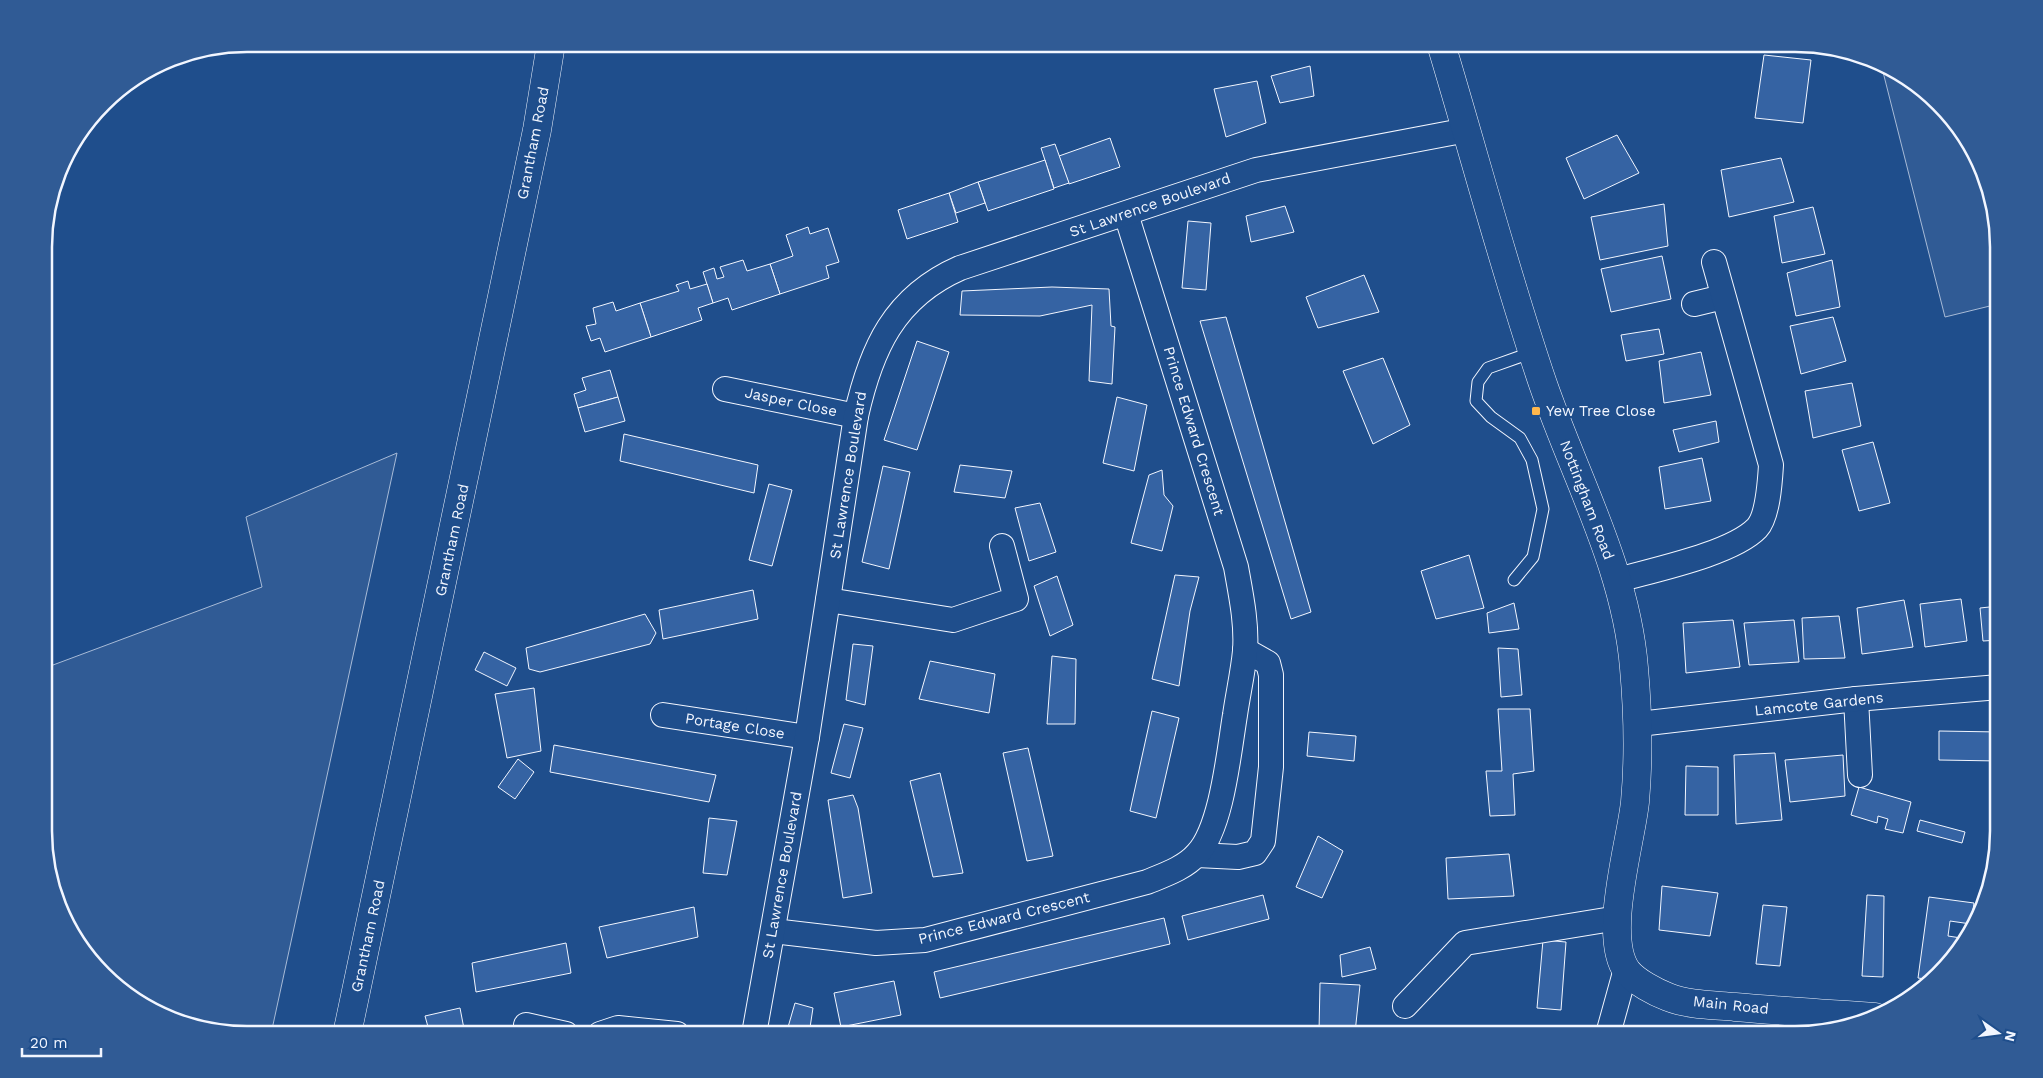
<svg xmlns="http://www.w3.org/2000/svg" width="2043" height="1078" viewBox="0 0 2043 1078" font-family="'Work Sans',sans-serif">
<rect width="100%" height="100%" fill="#1f4e8c"/>
<!-- built -->
<g fill="#305b95" stroke="#a8bbd7">
<path d="M1881 64 1886 65 1930 94 1965 134 1998 221V304L1945 317Z"/>
<path d="M397 453 271 1034H247L157 1013 113 984 78 944 46 858 45 668 262 587 246 517Z"/>
</g>
<!-- building -->
<g fill="#3563a3" stroke="#f2f6ff">
<path d="M1764 55 1811 60 1803 123 1755 118Z"/>
<path d="M1310 66 1314 96 1280 103 1271 76Z"/>
<path d="M1257 81 1266 123 1226 137 1214 89Z"/>
<path d="M1617 135 1639 173 1584 199 1566 158Z"/>
<path d="M1110 138 1120 167 1069 184 1059 156Z"/>
<path d="M1055 144 1069 183 1054 188 1041 148Z"/>
<path d="M1781 158 1794 202 1729 217 1721 170Z"/>
<path d="M1045 160 1054 189 988 211 978 182Z"/>
<path d="M978 182 985 203 956 213 949 193Z"/>
<path d="M949 193 958 222 907 239 898 210Z"/>
<path d="M1664 204 1668 246 1600 260 1591 217Z"/>
<path d="M1285 206 1294 232 1251 242 1246 216Z"/>
<path d="M1813 207 1825 254 1782 263 1774 216Z"/>
<path d="M1188 221 1211 223 1206 290 1182 288Z"/>
<path d="M808 227 810 234 828 228 839 262 826 266 829 278 780 294 770 264 793 256 786 235Z"/>
<path d="M1662 256 1671 299 1611 312 1601 269Z"/>
<path d="M743 260 747 271 770 264 780 294 732 310 728 298 713 303 703 272 714 268 717 279 724 277 720 267Z"/>
<path d="M1832 260 1840 307 1796 316 1787 273Z"/>
<path d="M1364 275 1379 312 1318 328 1306 297Z"/>
<path d="M688 281 690 289 707 284 713 303 698 308 702 320 651 337 640 303 679 291 676 285Z"/>
<path d="M1052 287 1109 289 1111 326 1115 327 1112 384 1089 381 1092 305 1040 316 960 315 962 291Z"/>
<path d="M613 302 616 311 640 303 651 337 605 352 600 338 591 341 586 326 596 324 593 308Z"/>
<path d="M1226 317 1311 612 1291 619 1200 321Z"/>
<path d="M1833 317 1846 361 1801 374 1790 326Z"/>
<path d="M1659 329 1664 354 1626 361 1621 335Z"/>
<path d="M917 341 949 352 917 450 884 440Z"/>
<path d="M1701 352 1711 395 1664 403 1659 361Z"/>
<path d="M1383 358 1410 425 1373 444 1343 371Z"/>
<path d="M610 370 618 397 578 408 574 394 586 390 582 378Z"/>
<path d="M1852 383 1861 426 1813 438 1805 391Z"/>
<path d="M618 397 625 421 585 432 578 408Z"/>
<path d="M1117 397 1147 405 1134 471 1103 463Z"/>
<path d="M1716 421 1719 442 1679 452 1673 430Z"/>
<path d="M624 434 758 465 754 493 620 461Z"/>
<path d="M1873 442 1890 503 1859 511 1842 450Z"/>
<path d="M1702 458 1711 501 1665 509 1659 467Z"/>
<path d="M960 465 1012 471 1005 498 954 492Z"/>
<path d="M883 466 910 472 889 569 862 562Z"/>
<path d="M1162 470 1164 495 1173 506 1162 551 1131 543 1149 475Z"/>
<path d="M769 484 792 490 772 566 749 560Z"/>
<path d="M1040 503 1056 552 1029 561 1015 508Z"/>
<path d="M1469 555 1484 608 1436 619 1421 571Z"/>
<path d="M1175 575 1199 577 1190 611 1179 686 1152 679Z"/>
<path d="M1057 576 1073 625 1050 636 1034 586Z"/>
<path d="M753 590 758 619 663 639 659 610Z"/>
<path d="M1961 599 1967 641 1925 647 1920 604Z"/>
<path d="M1904 600 1913 647 1862 654 1857 608Z"/>
<path d="M1514 603 1519 629 1489 633 1487 613Z"/>
<path d="M1999 606V640L1983 641 1980 608Z"/>
<path d="M645 614 656 633 650 644 540 672 529 669 526 648Z"/>
<path d="M1839 616 1845 658 1804 659 1802 618Z"/>
<path d="M1733 620 1740 667 1686 673 1683 623Z"/>
<path d="M1794 620 1799 662 1749 665 1744 623Z"/>
<path d="M853 644 873 646 865 705 846 700Z"/>
<path d="M1498 648 1518 649 1522 695 1501 697Z"/>
<path d="M484 652 516 668 507 686 475 670Z"/>
<path d="M1052 656 1076 659 1075 724H1047Z"/>
<path d="M930 661 995 674 989 713 919 699Z"/>
<path d="M534 688 541 751 507 758 495 694Z"/>
<path d="M1498 709H1530L1534 771 1513 774 1515 815 1490 816 1486 771H1502Z"/>
<path d="M1152 711 1179 718 1156 818 1130 811Z"/>
<path d="M844 724 863 728 850 778 831 773Z"/>
<path d="M1939 731 1999 732V761L1939 760Z"/>
<path d="M1309 732 1356 736 1354 761 1307 756Z"/>
<path d="M554 745 716 775 709 802 550 772Z"/>
<path d="M1028 748 1053 856 1027 861 1003 753Z"/>
<path d="M1775 753 1782 820 1736 824 1734 755Z"/>
<path d="M1843 755 1845 796 1790 802 1785 760Z"/>
<path d="M518 759 534 772 515 799 498 787Z"/>
<path d="M1686 766 1718 767V815H1685Z"/>
<path d="M940 773 963 873 933 877 910 781Z"/>
<path d="M1859 787 1911 802 1903 833 1885 829 1888 819 1878 816 1877 823 1851 815Z"/>
<path d="M853 795 858 808 872 893 843 898 828 800Z"/>
<path d="M709 818 737 821 727 875 703 873Z"/>
<path d="M1920 820 1965 832 1962 843 1917 831Z"/>
<path d="M1318 836 1343 851 1322 898 1296 887Z"/>
<path d="M1509 854 1514 896 1448 899 1446 858Z"/>
<path d="M1662 886 1718 893 1710 936 1659 930Z"/>
<path d="M1263 895 1269 919 1188 940 1182 916Z"/>
<path d="M1867 895 1884 896 1883 977 1862 976Z"/>
<path d="M1929 897 1974 903 1971 924 1950 921 1948 936 1961 938 1959 949 1949 965 1932 980 1918 978Z"/>
<path d="M1763 905 1787 907 1780 966 1756 964Z"/>
<path d="M694 907 698 937 607 958 599 927Z"/>
<path d="M1164 918 1170 944 940 998 934 972Z"/>
<path d="M1543 940 1566 942 1561 1010 1537 1008Z"/>
<path d="M566 943 571 973 476 992 472 963Z"/>
<path d="M1370 947 1376 969 1342 977 1340 955Z"/>
<path d="M894 981 901 1015 841 1027 834 993Z"/>
<path d="M1320 983 1360 985 1355 1033 1319 1032Z"/>
<path d="M795 1003 813 1008 809 1034H786Z"/>
<path d="M460 1008 465 1034H430L425 1016Z"/>
</g>
<g fill="none" stroke-linecap="round" stroke-linejoin="round">
<defs>
<path id="lane" d="M1514 580 1533 557 1543 509 1532 460 1520 438 1491 417 1476 401 1478 382 1488 368 1533 352"/>
<g id="street">
<path d="M1694 304 1723 297"/>
<path d="M725 389 856 416"/>
<path d="M1618 580C1653 570 1732 554 1757 528 1768 516 1770 481 1771 465L1714 262"/>
<path d="M828 600 953 620 1016 599 1002 546"/>
<path d="M1856 699 1860 775"/>
<path d="M663 715 807 737"/>
<path d="M1639 724 1856 699 1999 687"/>
<path d="M1197 855 1238 857 1255 853 1263 841 1271 767V675L1268 663 1245 650"/>
<path d="M773 931 876 943 925 940 1147 882C1164 875 1185 868 1197 854 1222 828 1229 751 1235 715 1238 694 1243 672 1245 651 1247 623 1241 595 1236 567L1126 214"/>
<path d="M1405 1006 1465 943 1618 918"/>
<path d="M526 1025 566 1034"/>
<path d="M600 1034 618 1028 677 1034"/>
<path d="M754 1034 807 737 856 416C871 349 894 297 960 268L1256 170 1467 130"/>
<path d="M1608 1034 1626 969"/>
</g>
<path id="secondary" d="M1441 44C1475 157 1505 272 1543 384 1575 477 1626 568 1634 668 1638 713 1639 757 1635 802 1631 842 1602 936 1627 971 1636 982 1655 992 1668 997 1688 1005 1714 1005 1735 1007 1781 1011 1828 1014 1875 1017"/>
<path id="highway" d="M347 1034 537 130 551 44"/>
</defs>
<!-- lane casing -->
<use href="#lane" stroke="#f2f6ff" stroke-width="13"/>
<!-- street casing -->
<use href="#street" stroke="#f2f6ff" stroke-width="26"/>
<!-- secondary casing -->
<use href="#secondary" stroke="#f2f6ff" stroke-width="29"/>
<!-- highway casing -->
<use href="#highway" stroke="#f2f6ff" stroke-width="29"/>
<!-- lane -->
<use href="#lane" stroke="#1f4e8c" stroke-width="11"/>
<!-- street -->
<use href="#street" stroke="#1f4e8c" stroke-width="24"/>
<!-- secondary -->
<use href="#secondary" stroke="#1f4e8c" stroke-width="28"/>
<!-- highway -->
<use href="#highway" stroke="#1f4e8c" stroke-width="28"/>
</g>
<!-- markers -->
<rect fill="#ffb74d" stroke="#1f4e8c" stroke-width="2" x="1531" y="406" width="10" height="10" rx="2.5"/>
<g text-anchor="middle" stroke-width="4" stroke-linejoin="round" paint-order="stroke">
<!-- street labels -->
<g font-size="15" fill="#f2f6ff" stroke="#1f4e8c">
<text transform="translate(533 143) rotate(-79)" y="5">Grantham Road</text>
<text transform="translate(1150 205) rotate(-19)" y="5">St Lawrence Boulevard</text>
<text transform="translate(791 402) rotate(12)" y="5">Jasper Close</text>
<text transform="translate(1194 431) rotate(73)" y="5">Prince Edward Crescent</text>
<text transform="translate(848 475) rotate(-81)" y="5">St Lawrence Boulevard</text>
<text transform="translate(1587 500) rotate(69)" y="5">Nottingham Road</text>
<text transform="translate(452 540) rotate(-78)" y="5">Grantham Road</text>
<text transform="translate(1819 704) rotate(-6)" y="5">Lamcote Gardens</text>
<text transform="translate(735 726) rotate(9)" y="5">Portage Close</text>
<text transform="translate(782 875) rotate(-80)" y="5">St Lawrence Boulevard</text>
<text transform="translate(1004 918) rotate(-14)" y="5">Prince Edward Crescent</text>
<text transform="translate(368 936) rotate(-78)" y="5">Grantham Road</text>
<text transform="translate(1731 1005) rotate(6)" y="5">Main Road</text>
</g>
<!-- poi labels -->
<g font-size="15" fill="#f2f6ff" stroke="#1f4e8c" text-anchor="start">
<text x="1546" y="416">Yew Tree Close</text>
</g>
</g>
<!-- crop -->
<path d="M0 0H2043V1078H0ZM247 52H1795A195 195 0 0 1 1990 247V831A195 195 0 0 1 1795 1026H247A195 195 0 0 1 52 831V247A195 195 0 0 1 247 52Z" fill="#305b95" fill-rule="evenodd"/>
<path fill="none" stroke="#f2f6ff" stroke-width="2.5" d="M247 52H1795A195 195 0 0 1 1990 247V831A195 195 0 0 1 1795 1026H247A195 195 0 0 1 52 831V247A195 195 0 0 1 247 52Z"/>
<!-- north arrow -->
<g transform="translate(1998 1033) rotate(104)" stroke="#1f4e8c" stroke-width="4" paint-order="stroke">
<path d="M0-4L9 19L0 12L-9 19Z" fill="#f2f6ff"/>
<text y="-8" font-size="14" font-weight="bold" text-anchor="middle" fill="#f2f6ff">N</text>
</g>
<!-- scale -->
<path d="M22 1048v8h79v-8" fill="none" stroke="#f2f6ff" stroke-width="2.5"/>
<text x="30" y="1048" font-size="15" fill="#f2f6ff" stroke="#1f4e8c" stroke-width="4" paint-order="stroke">20 m</text>
</svg>
